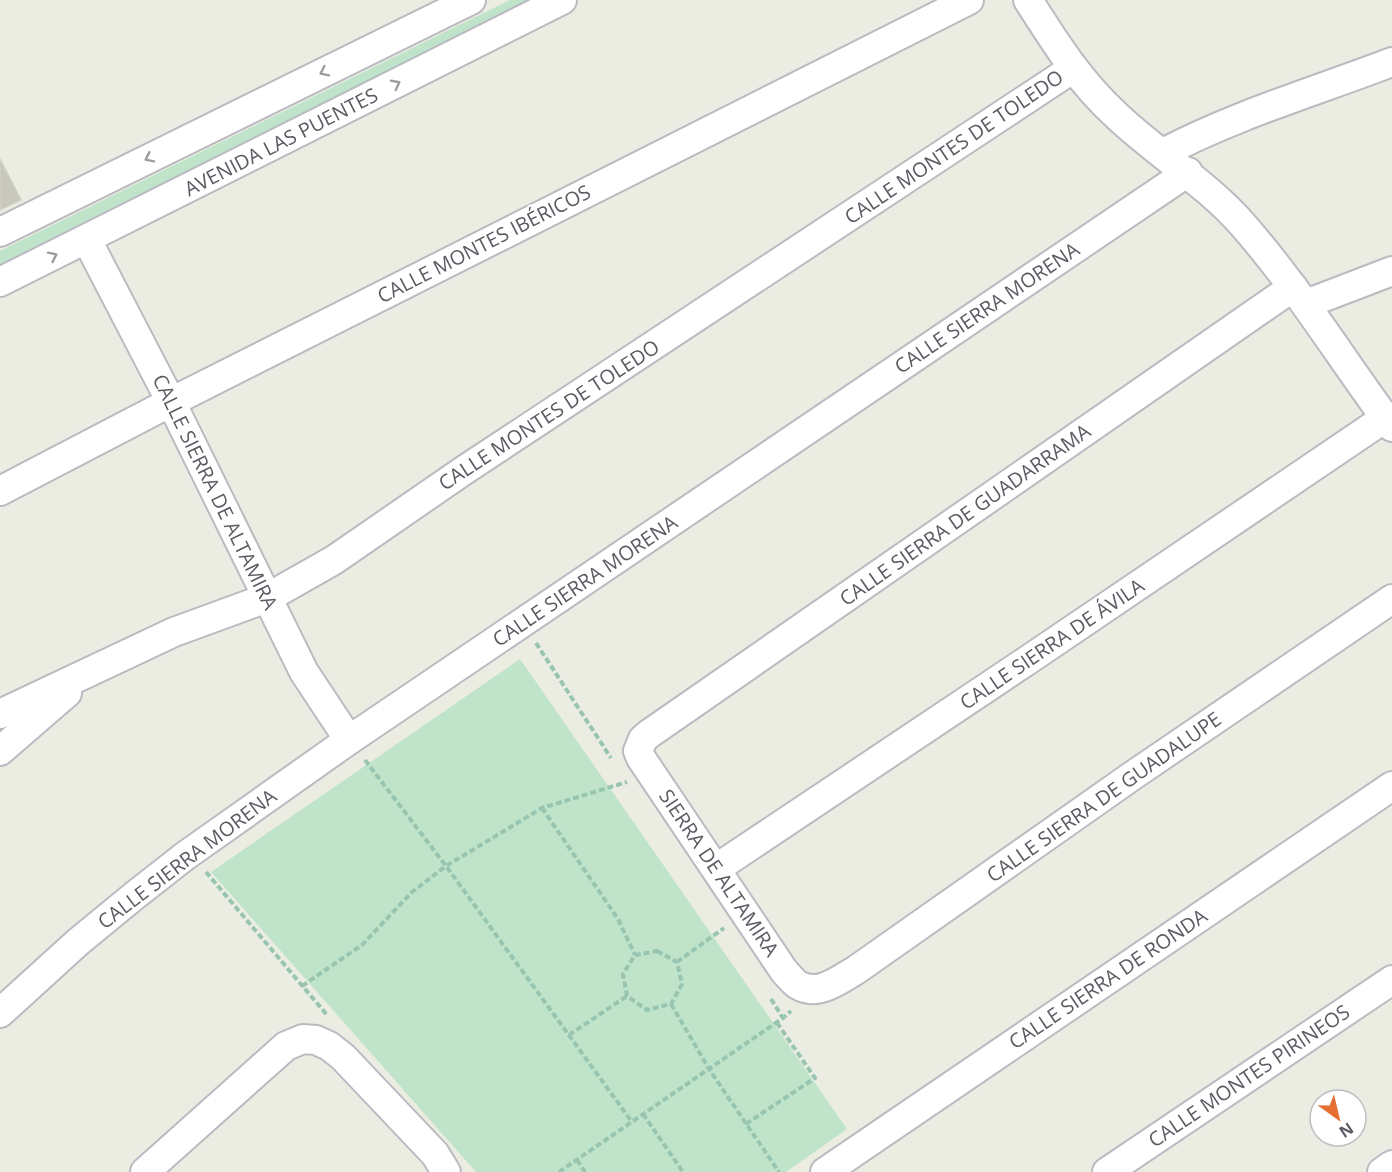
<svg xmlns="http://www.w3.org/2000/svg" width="1392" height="1172" viewBox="0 0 1392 1172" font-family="'Open Sans',sans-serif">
<rect width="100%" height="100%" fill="#ecede2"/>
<!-- green -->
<g fill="#bfe4c9">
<path d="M510 0H555L0 276V251Z"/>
<path d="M520 659 847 1129 786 1172H476L211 872Z"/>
</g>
<!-- building -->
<path fill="#c8c8be" stroke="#d1d1c1" stroke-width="1.5" d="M0 159 21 200 0 210Z"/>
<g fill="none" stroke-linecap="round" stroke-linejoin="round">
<defs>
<g id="minor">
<path d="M1028 0C1055 42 1078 80 1116 115 1157 154 1206 183 1243 225 1299 289 1342 360 1392 427"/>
<path d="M1163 153C1235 115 1316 91 1392 62"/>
<path d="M0 232 471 0"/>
<path d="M87 240 171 402 304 672 349 740"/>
<path d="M0 282 562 0"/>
<path d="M1293 287 649 734 643 739 638 751 641 758 784 971C788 975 793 982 798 985 818 997 839 980 856 970L1132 776 1392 599"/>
<path d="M1306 304 1392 271"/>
<path d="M0 491 171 402 969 0"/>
<path d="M0 714 174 632 267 598 334 560 463 471 1072 69"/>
<path d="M0 751 67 693"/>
<path d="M717 868 1031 658 1385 418"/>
<path d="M0 1013 78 942 134 896 185 856 349 740 1188 172"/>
<path d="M145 1172 286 1046 303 1039 316 1040 329 1046 343 1057 435 1154 446 1172"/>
<path d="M825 1172 1392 786"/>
<path d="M1107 1172 1392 980"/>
<path d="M1382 1172 1392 1165"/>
</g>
</defs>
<!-- minor casing -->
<use href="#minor" stroke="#babac1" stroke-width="32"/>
<!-- path -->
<g stroke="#98c5b1" stroke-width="4" stroke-dasharray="6 3" stroke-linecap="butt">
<path d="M536 643 611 758"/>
<path d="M365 760 446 866 632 1122"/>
<path d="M542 808 618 919 635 955"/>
<path d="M206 872 327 1015"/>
<path d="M657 951 677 962 682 984 671 1004 647 1010 627 996 623 974 635 955Z"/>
<path d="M677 962 724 928"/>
<path d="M302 986 362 945 412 892 446 866 542 808 627 782"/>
<path d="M771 999 783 1018"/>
<path d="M671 1004 709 1069 779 1172"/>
<path d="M569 1035 627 996"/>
<path d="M643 1114 683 1172"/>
<path d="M746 1124 815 1078 777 1023"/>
<path d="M577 1160 585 1172"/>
<path d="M559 1172 783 1018 791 1011"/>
</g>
<!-- minor -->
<use href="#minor" stroke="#fff" stroke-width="28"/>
</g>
<!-- one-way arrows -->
<defs><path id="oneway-chevron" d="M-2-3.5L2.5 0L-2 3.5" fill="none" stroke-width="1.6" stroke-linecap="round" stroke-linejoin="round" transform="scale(1.5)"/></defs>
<g stroke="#9c9da1">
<use href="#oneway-chevron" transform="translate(324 72) rotate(154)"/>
<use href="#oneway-chevron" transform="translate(396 84) rotate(-27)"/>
<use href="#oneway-chevron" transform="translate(149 158) rotate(154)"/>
<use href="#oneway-chevron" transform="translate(53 256) rotate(-26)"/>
</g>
<g text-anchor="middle" stroke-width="4.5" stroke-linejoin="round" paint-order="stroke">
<!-- street labels -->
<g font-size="20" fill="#5a5c63" stroke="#fff">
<text transform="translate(281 142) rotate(-27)" y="7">AVENIDA LAS PUENTES</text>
<text transform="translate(954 147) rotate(-34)" y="7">CALLE MONTES DE TOLEDO</text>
<text transform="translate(484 244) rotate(-27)" y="7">CALLE MONTES IBÉRICOS</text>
<text transform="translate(987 308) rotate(-34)" y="7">CALLE SIERRA MORENA</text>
<text transform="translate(549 415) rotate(-33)" y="7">CALLE MONTES DE TOLEDO</text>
<text transform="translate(215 492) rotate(64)" y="7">CALLE SIERRA DE ALTAMIRA</text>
<text transform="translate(965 515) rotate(-35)" y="7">CALLE SIERRA DE GUADARRAMA</text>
<text transform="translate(585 581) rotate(-34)" y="7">CALLE SIERRA MORENA</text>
<text transform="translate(1052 644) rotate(-34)" y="7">CALLE SIERRA DE ÁVILA</text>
<text transform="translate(1104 797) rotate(-35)" y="7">CALLE SIERRA DE GUADALUPE</text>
<text transform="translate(187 859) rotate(-37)" y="7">CALLE SIERRA MORENA</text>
<text transform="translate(719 873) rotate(56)" y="7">SIERRA DE ALTAMIRA</text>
<text transform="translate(1108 979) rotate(-34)" y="7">CALLE SIERRA DE RONDA</text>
<text transform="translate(1249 1076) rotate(-34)" y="7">CALLE MONTES PIRINEOS</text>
</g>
</g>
<!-- north arrow -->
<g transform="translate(1338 1118) rotate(146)"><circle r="28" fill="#ffffff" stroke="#bdbec1" stroke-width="1.5"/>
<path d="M0-4.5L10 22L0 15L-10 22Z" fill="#e56f30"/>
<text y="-9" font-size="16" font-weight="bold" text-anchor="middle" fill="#5a5c63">N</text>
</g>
</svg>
